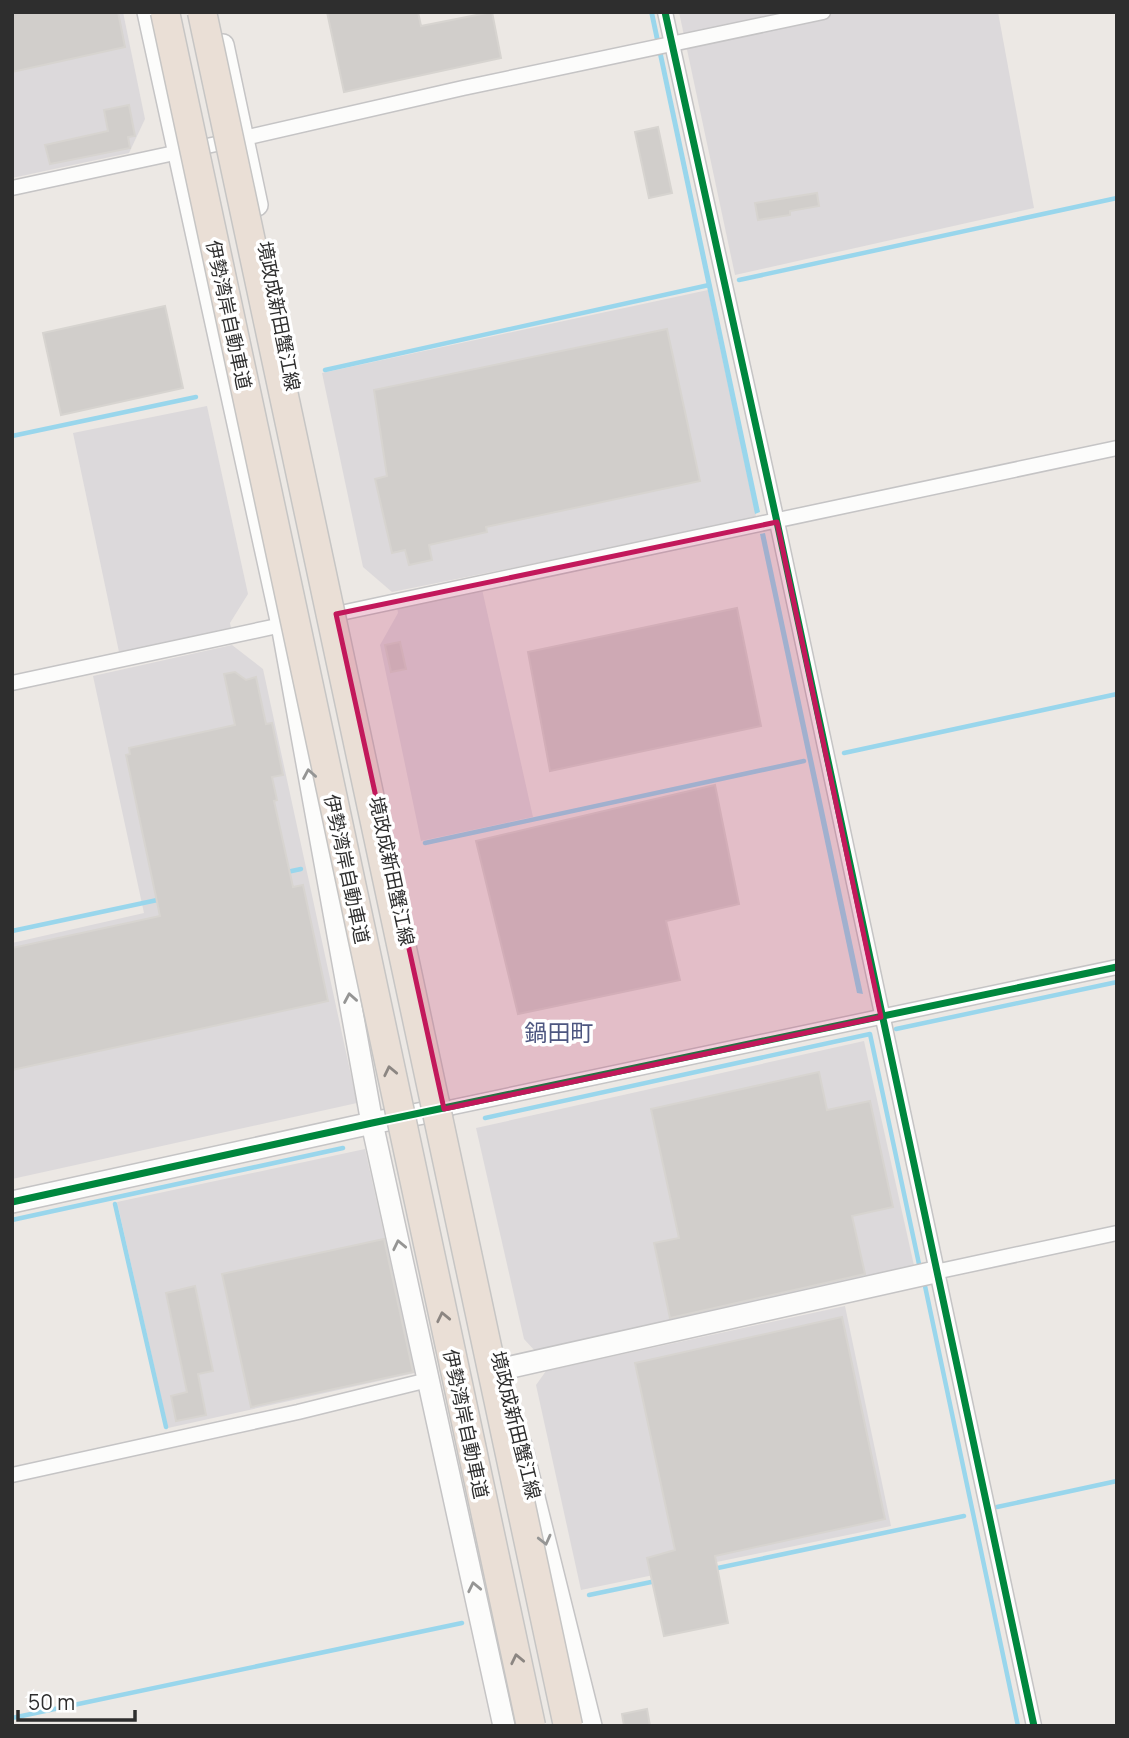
<svg xmlns="http://www.w3.org/2000/svg" width="1129" height="1738" viewBox="0 0 1129 1738" font-family="Manrope,'Noto Sans JP',sans-serif">
<rect width="100%" height="100%" fill="#ece8e4"/>
<!-- industrial -->
<g fill="#dcd9db">
<path d="M12 12H123L145 119 129 153 12 178Z"/>
<path d="M679 12H998L1034 208 735 275Z"/>
<path d="M708 290 756 516 750 520 392 592 363 567 322 373Z"/>
<path d="M207 406 248 594 230 623 231 628 119 652 73 433Z"/>
<path d="M482 589 533 817 421 841 380 645 398 613 397 607Z"/>
<path d="M232 645 263 669 357 1103 12 1179V943L144 913 93 676Z"/>
<path d="M864 1041 915 1270 535 1351 524 1339 476 1128Z"/>
<path d="M365 1149 415 1373 168 1428 117 1202Z"/>
<path d="M845 1306 891 1526 581 1590 536 1385 546 1371Z"/>
</g>
<!-- water -->
<g fill="#99d6ec">
<path d="M649 12H654L760 512 755 514Z"/>
<path d="M765 533 863 994 857 993 760 534Z"/>
</g>
<g fill="none" stroke-linecap="round" stroke-linejoin="round">
<!-- stream -->
<g stroke="#99d6ec" stroke-width="4.5">
<path d="M739 280 1117 198"/>
<path d="M325 370 709 285"/>
<path d="M12 436 196 397"/>
<path d="M844 753 1117 694"/>
<path d="M425 843 804 761"/>
<path d="M287 872 301 869"/>
<path d="M12 931 162 899"/>
<path d="M896 1029 1117 982"/>
<path d="M485 1118 870 1034 919 1264"/>
<path d="M115 1204 166 1427"/>
<path d="M12 1220 343 1148"/>
<path d="M925 1286 1018 1726"/>
<path d="M997 1507 1117 1481"/>
<path d="M713 1569 964 1516"/>
<path d="M589 1595 656 1581"/>
<path d="M12 1718 462 1623"/>
</g>
</g>
<!-- building -->
<g fill="#d1cecb" stroke="#d7d4d0" stroke-width="2">
<path d="M12 12H118L125 47 12 72Z"/>
<path d="M327 12H418L421 26 492 12 501 58 344 92Z"/>
<path d="M129 105 135 136 128 137 130 148 50 164 45 145 108 131 104 110Z"/>
<path d="M658 127 672 193 649 198 635 132Z"/>
<path d="M817 193 819 206 790 211V215L758 220 755 203Z"/>
<path d="M165 306 183 388 61 415 43 333Z"/>
<path d="M667 329 700 481 486 527 487 532 429 545 432 560 409 565 405 550 392 553 375 479 387 476 374 390Z"/>
<path d="M737 608 761 726 550 771 528 652Z"/>
<path d="M400 642 406 669 391 672 385 645Z"/>
<path d="M235 672 246 680 256 677 266 724 272 723 283 775 272 777 277 800 274 801 293 887 303 885 328 1001 12 1070V948L160 916 126 755 130 754 129 748 235 725 224 674Z"/>
<path d="M715 785 739 904 666 921 680 980 518 1014 476 841Z"/>
<path d="M819 1072 827 1110 870 1101 893 1207 852 1216 865 1274 670 1318 654 1243 679 1238 651 1109Z"/>
<path d="M384 1239 413 1372 251 1407 222 1274Z"/>
<path d="M195 1286 213 1371 198 1374 206 1415 176 1421 171 1396 187 1392 166 1293Z"/>
<path d="M842 1317 885 1519 715 1556 728 1623 664 1636 647 1558 675 1550 635 1363Z"/>
<path d="M647 1709 650 1726H624L622 1714Z"/>
</g>
<g fill="none" stroke-linecap="round" stroke-linejoin="round">
<defs>
<g id="street">
<path d="M665 12 777 522 1034 1726"/>
<path d="M12 188 244 138 463 88 823 12"/>
<path d="M336 614 1117 448"/>
<path d="M12 683 282 625"/>
<path d="M444 1109 1117 967"/>
<path d="M935 1272 1117 1233"/>
<path d="M12 1475 298 1412 428 1380"/>
</g>
<g id="secondary">
<path d="M148 12 282 625 372 1123 504 1726"/>
<path d="M223 45 257 205"/>
<path d="M12 1202 372 1123 444 1109"/>
<path d="M502 1369 935 1272"/>
<path d="M521 1445 591 1726"/>
</g>
</defs>
<!-- street casing -->
<use href="#street" stroke="#c5c4c5" stroke-width="17"/>
<!-- secondary casing -->
<use href="#secondary" stroke="#c5c4c5" stroke-width="24"/>
<!-- street -->
<use href="#street" stroke="#fcfcfb" stroke-width="14"/>
<!-- secondary -->
<use href="#secondary" stroke="#fcfcfb" stroke-width="21"/>
<defs>
<g id="highway-bridge">
<path d="M165 12 531 1726"/>
<path d="M202 12 568 1726"/>
</g>
</defs>
<!-- highway-bridge casing -->
<use href="#highway-bridge" stroke="#c6c5c4" stroke-width="31" stroke-linecap="butt"/>
<!-- highway-bridge -->
<use href="#highway-bridge" stroke="#eadfd6" stroke-width="28"/>
<defs>
<g id="cycleway">
<path d="M665 12 777 522 1034 1726"/>
<path d="M12 1202 372 1123 1117 967"/>
</g>
</defs>
<!-- cycleway casing -->
<use href="#cycleway" stroke="#fff" stroke-width="11"/>
<!-- cycleway -->
<use href="#cycleway" stroke="#00873e" stroke-width="7"/>
</g>
<!-- one-way arrows -->
<defs><path id="oneway-chevron" d="M-2-3.5L2.5 0L-2 3.5" fill="none" stroke-width="1.6" stroke-linecap="round" stroke-linejoin="round" transform="scale(1.75)"/></defs>
<g stroke="#959594">
<use href="#oneway-chevron" transform="translate(309 774) rotate(-100)"/>
<use href="#oneway-chevron" transform="translate(350 998) rotate(-100)"/>
<use href="#oneway-chevron" transform="translate(399 1245) rotate(-102)"/>
<use href="#oneway-chevron" transform="translate(545 1540) rotate(76)"/>
<use href="#oneway-chevron" transform="translate(474 1587) rotate(-102)"/>
</g>
<g stroke="#8c8682">
<use href="#oneway-chevron" transform="translate(390 1071) rotate(-102)"/>
<use href="#oneway-chevron" transform="translate(443 1317) rotate(-102)"/>
<use href="#oneway-chevron" transform="translate(517 1659) rotate(-102)"/>
</g>
<!-- marked area -->
<path fill="#c2185b" fill-opacity="0.2" stroke="#c2185b" stroke-width="5" stroke-linejoin="round" d="M777 522 881 1017 444 1109 336 614Z"/>
<g text-anchor="middle" stroke-width="7" stroke-linejoin="round" paint-order="stroke">
<!-- street labels -->
<g font-size="19" fill="#2e2e2e" stroke="#fff">
<text transform="translate(229 315) rotate(78)" y="7">伊勢湾岸自動車道</text>
<text transform="translate(279 316) rotate(79)" y="7">境政成新田蟹江線</text>
<text transform="translate(347 869) rotate(78)" y="7">伊勢湾岸自動車道</text>
<text transform="translate(392 871) rotate(78)" y="7">境政成新田蟹江線</text>
<text transform="translate(466 1424) rotate(78)" y="7">伊勢湾岸自動車道</text>
<text transform="translate(516 1425) rotate(76)" y="7">境政成新田蟹江線</text>
</g>
<!-- quarter labels -->
<g font-size="23" fill="#4d5680" stroke="#fff">
<text x="559" y="1041">鍋田町</text>
</g>
</g>
<!-- border -->
<rect width="1129" height="1738" fill="none" stroke="#2e2e2e" stroke-width="28"/>
<!-- scale -->
<path d="M18 1710v10h117v-10" fill="none" stroke="#2e2e2e" stroke-width="3.5"/>
<text x="28" y="1710" font-size="21" fill="#2e2e2e" stroke="#ffffff" stroke-width="5" paint-order="stroke">50 m</text>
</svg>
